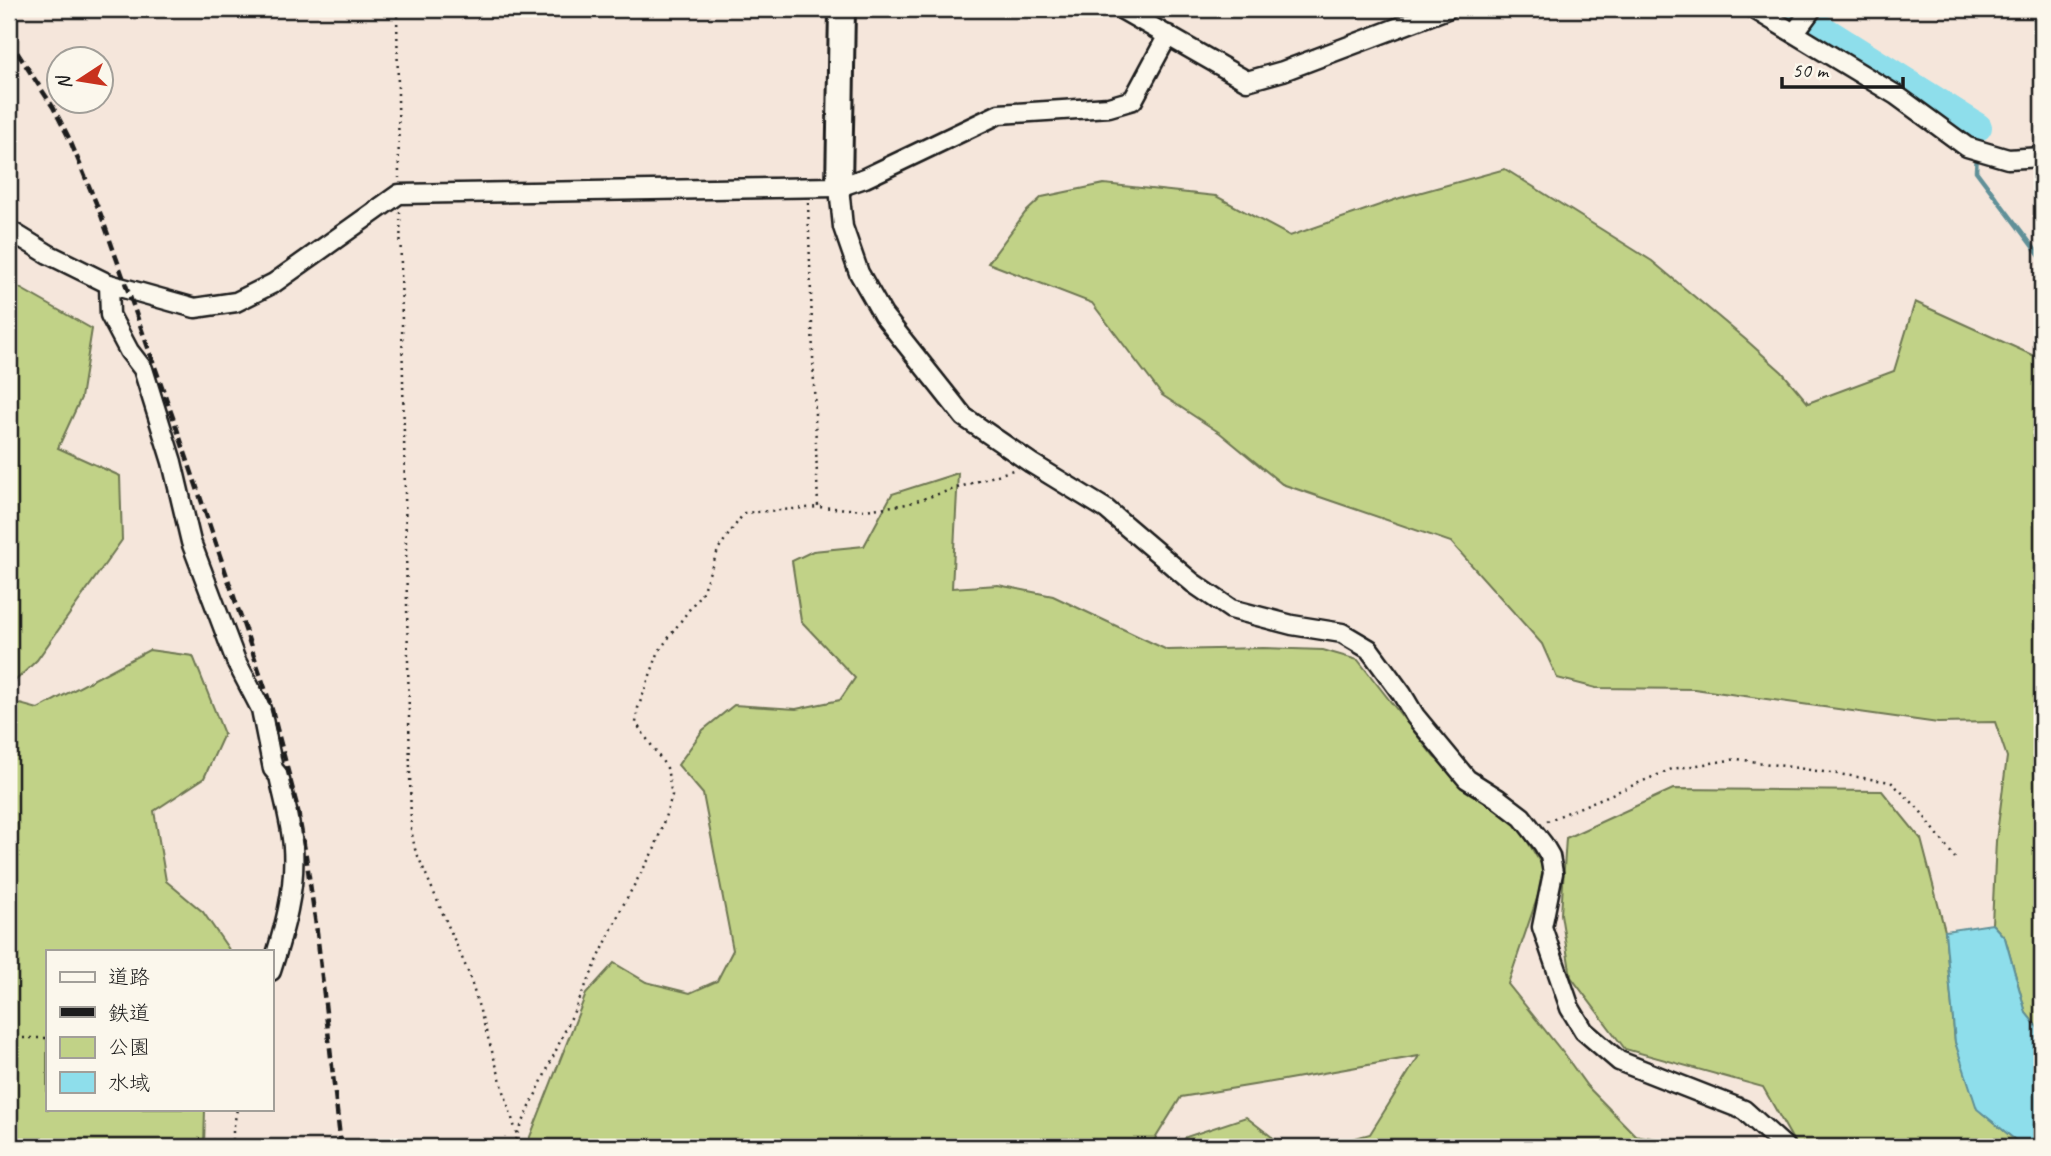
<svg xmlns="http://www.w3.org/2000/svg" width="2051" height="1156" viewBox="0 0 2051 1156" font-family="Caveat,'Klee One',sans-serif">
<rect width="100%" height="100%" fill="#f5e6db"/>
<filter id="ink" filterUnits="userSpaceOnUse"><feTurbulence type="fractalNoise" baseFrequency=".0143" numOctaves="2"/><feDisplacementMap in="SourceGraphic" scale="14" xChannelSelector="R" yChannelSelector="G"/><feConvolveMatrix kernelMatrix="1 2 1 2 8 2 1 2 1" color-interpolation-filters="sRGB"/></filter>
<g filter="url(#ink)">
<!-- green -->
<g fill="#c1d287" stroke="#6e7752" stroke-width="2">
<path d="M1505 169 1652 261 1745 339 1782 372 1808 403 1894 371 1915 302 2032 355 2042 354V1033L2026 1013 2005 938 1992 924 1996 841 2007 757 1995 722 1938 723 1694 689 1596 688 1557 678 1542 644 1451 542 1282 484 1220 433 1162 395 1092 303 988 263 1025 213 1042 197 1104 184 1216 196 1290 236 1400 198Z"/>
<path d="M9 282 92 329 81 398 58 448 120 476 122 540 37 660 9 687Z"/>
<path d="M958 473 952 588 998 585 1053 596 1167 650 1263 648 1323 650 1358 660 1434 757 1517 824 1546 872 1508 984 1564 1054 1587 1086 1635 1135 1689 1145 1692 1147H1323L1370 1134 1419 1056 1278 1081 1181 1097 1150 1147H526L586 994 614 963 646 982 690 993 717 981 733 950 703 794 678 765 703 730 734 705 796 709 840 700 855 678 801 621 792 561 813 551 864 546 892 494Z"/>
<path d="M149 650 193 656 224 734 204 778 154 811 166 881 203 912 230 951H47V1109H205L204 1147H9V701L38 709Z"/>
<path d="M1673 789 1882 791 1921 839 1945 931 1955 1042 1981 1112 2024 1147H1797L1763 1087 1625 1049 1571 977 1561 914 1566 838Z"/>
<path d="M1246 1117 1285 1147H1180L1186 1137Z"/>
</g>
<!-- water -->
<path fill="#8edeeb" stroke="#609098" stroke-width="2" d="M1992 924 2005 938 2026 1013 2042 1033V1147H2024L1977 1109 1955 1042 1945 931Z"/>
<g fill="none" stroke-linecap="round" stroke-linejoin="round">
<!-- stream -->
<g stroke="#609098" stroke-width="4.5">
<path d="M1977 144 1978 127"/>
<path d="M1977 153 1976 171 2042 259"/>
</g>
<!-- river -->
<path stroke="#8edeeb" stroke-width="28" d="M1791 9 1978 127"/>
<defs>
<g id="street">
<path d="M1121 9 1247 81 1283 71 1447 9"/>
<path d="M1754 9 1896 95 1967 147 2008 159 2042 157"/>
<path d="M1795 32 1812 9"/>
<path d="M839 187 843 227 859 273 883 315 964 417 1031 463 1106 509 1193 583 1231 609 1292 625 1342 633 1369 649 1402 694 1415 716 1467 779 1497 798 1522 817 1543 844 1550 856 1553 873 1542 927 1570 1008 1584 1031 1619 1061 1744 1110 1785 1147"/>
<path d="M9 230 48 254 109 284 195 308 236 302 274 283 399 194 839 187 865 178 999 114 1109 107 1133 100 1168 35"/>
<path d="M109 284 110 315 129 351 143 369 172 462 191 542 236 661 261 709 273 769 279 776C284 799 291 823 293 847 296 889 284 930 271 971"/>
</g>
<path id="secondary" d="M839 187 842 9"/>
</defs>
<!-- street casing -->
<use href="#street" stroke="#1c1c1c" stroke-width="23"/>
<!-- secondary casing -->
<use href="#secondary" stroke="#1c1c1c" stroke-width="30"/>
<!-- path -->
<g stroke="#1c1c1c" stroke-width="2.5" stroke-dasharray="2 5" stroke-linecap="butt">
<path d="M397 9 399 178"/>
<path d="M808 203 818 507"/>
<path d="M400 212 411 829 415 849 469 974 517 1135"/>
<path d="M1547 821 1672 769 1737 759 1891 782 1918 808 1955 858"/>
<path d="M9 1038H47"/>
<path d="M233 1147V1131L237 1109"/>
<path d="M515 1147 517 1135 622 907 655 848 672 796 667 768 636 723 638 708 659 651 702 592 719 548 744 513 818 507 866 510 907 504 1013 470"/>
</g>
<!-- street -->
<use href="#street" stroke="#fbf7ec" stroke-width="18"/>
<!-- secondary -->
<use href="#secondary" stroke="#fbf7ec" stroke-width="24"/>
<!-- rail -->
<path stroke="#1c1c1c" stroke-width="4.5" stroke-dasharray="10 5" stroke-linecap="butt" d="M9 40 53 107 69 138 101 215 177 429 271 706 297 806 306 856 317 932 341 1147"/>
</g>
</g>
<!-- margin -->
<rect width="2051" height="1156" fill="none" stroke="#fbf7ec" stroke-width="35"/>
<rect x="18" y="18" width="2016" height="1121" fill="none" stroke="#1c1c1c" stroke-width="2.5" filter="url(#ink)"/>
<!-- legend -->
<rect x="46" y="950" width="228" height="161" fill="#fbf7ec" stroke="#a29f99" stroke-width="2"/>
<rect x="60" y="972" width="35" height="10" fill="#fbf7ec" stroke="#a29f99" stroke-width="2"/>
<text x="108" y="984" font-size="21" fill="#1c1c1c">道路</text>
<rect x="60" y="1007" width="35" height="10" fill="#1c1c1c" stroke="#a29f99" stroke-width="2"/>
<text x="108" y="1020" font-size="21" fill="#1c1c1c">鉄道</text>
<rect x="60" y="1037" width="35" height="21" fill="#c1d287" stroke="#a29f99" stroke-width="2"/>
<text x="108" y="1054" font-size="21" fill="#1c1c1c">公園</text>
<rect x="60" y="1072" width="35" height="21" fill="#8edeeb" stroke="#a29f99" stroke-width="2"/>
<text x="108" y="1090" font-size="21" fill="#1c1c1c">水域</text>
<!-- north arrow -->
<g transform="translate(80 80) rotate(258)"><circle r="33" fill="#fbf7ec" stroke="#a29f99" stroke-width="2"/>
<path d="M0-5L12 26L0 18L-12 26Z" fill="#c8321e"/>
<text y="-10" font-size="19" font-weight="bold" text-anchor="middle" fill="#1c1c1c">N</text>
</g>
<!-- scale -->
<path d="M1782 77v10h121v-10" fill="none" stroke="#1c1c1c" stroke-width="3.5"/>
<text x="1792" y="77" font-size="21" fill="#1c1c1c" stroke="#fbf7ec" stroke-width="5" paint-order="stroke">50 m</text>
</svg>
